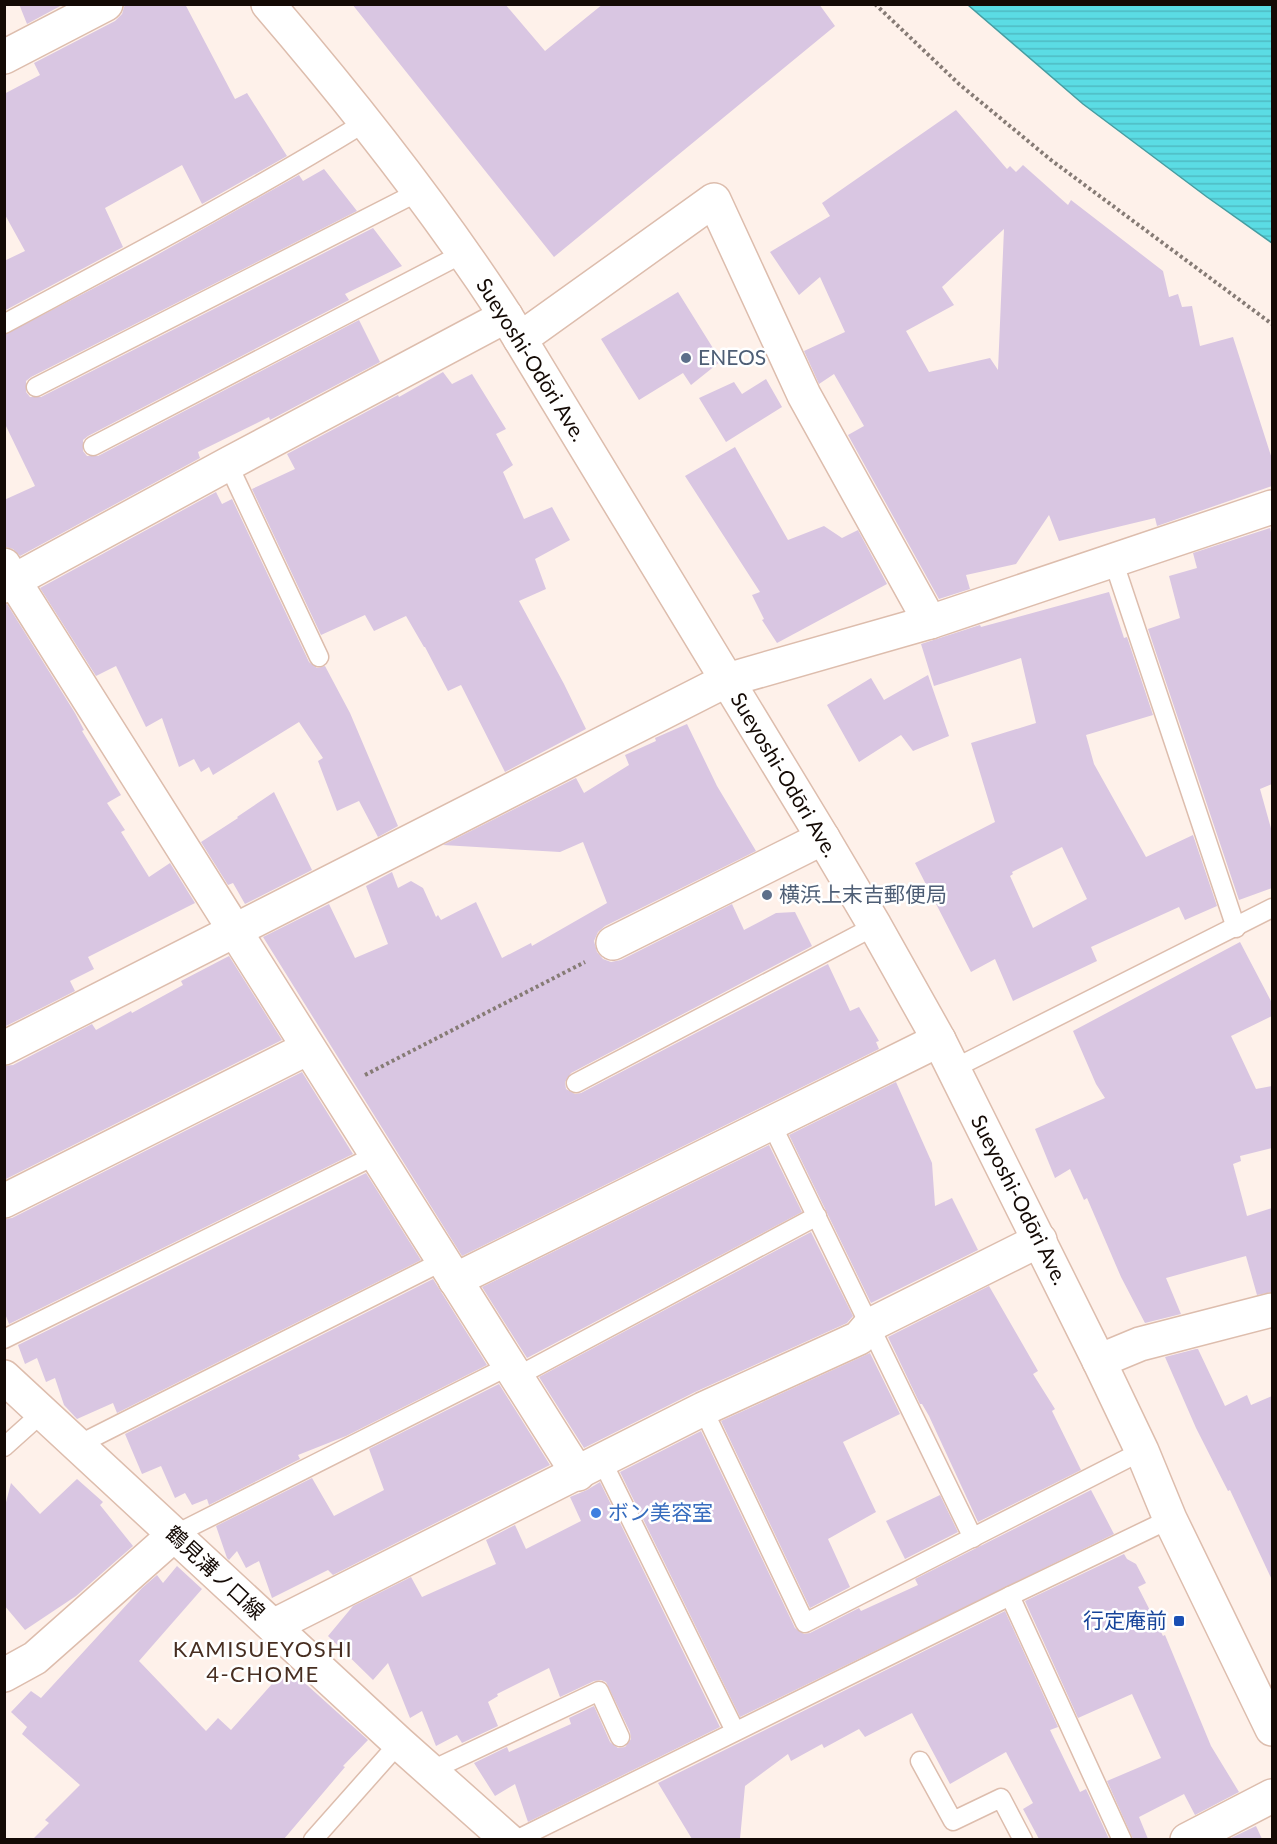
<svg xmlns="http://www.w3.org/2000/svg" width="1277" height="1844" viewBox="0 0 1277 1844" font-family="Lato,'Noto Sans JP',sans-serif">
<defs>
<pattern id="water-rules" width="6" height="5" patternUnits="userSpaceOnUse" patternTransform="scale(1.5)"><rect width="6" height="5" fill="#5bdce4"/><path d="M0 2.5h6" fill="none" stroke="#4ebbc2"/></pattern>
</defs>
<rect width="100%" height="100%" fill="#fef1ea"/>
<!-- water -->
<path fill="url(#water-rules)" stroke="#469da1" stroke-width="1.5" d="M968 5H1272V243L1207 197 1083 104Z"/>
<!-- building -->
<g fill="#d9c6e2" fill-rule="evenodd">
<path d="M19 4H64L27 24Z"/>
<path d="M125 4H185L235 99 247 93 287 156 202 204 182 165 105 208 123 247 4 311V261L25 251 4 213V94L40 75 34 63 115 21 122 14Z"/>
<path d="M352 4H505L545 51 603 4H819L835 26 554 257Z"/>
<path d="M956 110 1007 169 1010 166 1016 172 1023 165 1068 205 1071 200 1163 271 1169 297 1178 294 1182 307 1192 306 1200 346 1233 337 1272 459V486L1157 526 1155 518 1059 541 1049 515 1016 564 966 575 970 589 939 599 848 435 864 426 834 374 819 384 804 351 845 332 820 277 799 295 770 252 830 216 822 203ZM1004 229 998 370 990 358 929 372 906 331 954 305 942 287Z"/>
<path d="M324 169 357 211 31 377 26 381V392L30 397H41L373 228 402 266 345 294 349 300 88 436 83 440V451L87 456H98L359 320 380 362 270 420 269 417 198 452 200 458 20 556 13 549 6 547 4 500 35 486 4 422V335L146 261 299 175 303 181Z"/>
<path d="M678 292 721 361 691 385 683 373 639 400 601 339Z"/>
<path d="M443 372 452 384 472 374 506 429 496 434 513 465 503 472 524 519 552 507 570 540 535 559 546 589 519 601 564 684 586 729 505 772 461 685 448 691 425 647H424L406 616 374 631 365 615 321 635 252 489 295 469 287 454 398 395 399 397Z"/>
<path d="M766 379 782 407 726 442 699 398 734 382 742 394Z"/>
<path d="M735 447 788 540 824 526 842 538 858 530 887 584 777 643 762 620 764 619 752 595 760 592 685 476Z"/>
<path d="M216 492 222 504 232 499 309 662 317 668 325 666 350 713 398 826 378 837 359 801 337 811 318 761 323 758 299 722 213 775 209 767 201 772 194 759 179 767 162 718 146 727 116 666 96 676 40 588Z"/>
<path d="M1270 528 1272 536V784L1260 789 1272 832V888L1239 900 1148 629 1180 618 1169 576 1197 568 1193 553Z"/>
<path d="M1109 592 1124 638 1127 637 1153 715 1086 735 1094 764 1146 857 1193 835 1217 906 1185 920 1179 907 1091 947 1097 961 1013 1001 995 959 971 972 915 863 995 822 971 743 1036 723 1021 658 934 686 921 644 980 625 981 627ZM1062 847 1087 899 1033 928 1010 876 1013 874 1012 872Z"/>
<path d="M7 604 75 713 84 730 82 731 121 795 107 803 125 830 121 832 149 877 170 863 195 903 88 957 94 969 70 981 75 991 4 1027V605Z"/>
<path d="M928 675 949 736 913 751 901 735 859 762 827 705 871 678 884 700Z"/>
<path d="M687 724 717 786 756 851 605 926 598 932 594 941 597 952 603 959 611 962 621 960 732 904 744 930 776 913 795 912 812 946 571 1073 565 1082 566 1089 575 1094 581 1093 828 964 850 1011 859 1007 879 1041 876 1042 879 1049 462 1256 263 937 329 904 355 958 388 944 366 886 392 872 398 888 411 881 423 888 436 917 438 915 441 920 476 902 502 958 531 943 532 946 607 903 583 842 560 852 443 845 576 778 584 793 629 765 625 755 656 741 655 738Z"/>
<path d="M274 792 312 870 245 904 233 883 228 885 201 842 238 818 237 817Z"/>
<path d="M1240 942 1272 1003V1016L1231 1036 1256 1089 1272 1086V1148L1240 1156 1241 1161 1233 1164 1247 1216 1272 1208V1292L1257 1295 1246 1256 1166 1278 1181 1314 1145 1323 1121 1277 1087 1198 1084 1200 1070 1169 1055 1178 1035 1129 1105 1098 1096 1084 1073 1031Z"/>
<path d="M229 956 282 1040 4 1180V1066L13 1065 92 1024 96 1030 131 1011 132 1013 183 985 181 981Z"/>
<path d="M302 1072 353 1154 9 1324 4 1311V1219L12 1218Z"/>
<path d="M896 1082 932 1163 935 1206 952 1198 978 1250 871 1303 789 1135Z"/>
<path d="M769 1145 802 1212 527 1358 482 1287Z"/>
<path d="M366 1173 421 1260 117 1413 113 1403 77 1419 64 1405 55 1378 46 1382 37 1358 25 1364 18 1345Z"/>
<path d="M811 1232 853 1316 847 1323 695 1392 584 1448 539 1377Z"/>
<path d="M433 1279 487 1365 346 1436 298 1455 300 1459 209 1505 207 1499 192 1505 185 1493 175 1498 161 1466 142 1474 125 1434Z"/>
<path d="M989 1286 1038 1371 1033 1374 1055 1409 1052 1411 1081 1470 978 1522 929 1416 922 1404H920L888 1337Z"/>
<path d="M1196 1349H1198L1225 1406 1247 1395 1251 1405 1272 1396V1580L1230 1490 1228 1491 1196 1428 1165 1357Z"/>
<path d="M870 1353 900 1414 843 1442 876 1512 828 1539 850 1587 810 1608 721 1421Z"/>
<path d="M499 1384 550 1465 333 1575 328 1570 272 1598 259 1561 246 1568 237 1551 229 1560 227 1558 216 1526 312 1478 334 1516 384 1490 369 1449Z"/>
<path d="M701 1431 795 1628 804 1634 810 1633 859 1608 861 1611 918 1585 915 1579 1091 1490 1114 1534 740 1717 620 1472Z"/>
<path d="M77 1479 103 1502 100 1505 133 1546 76 1596 25 1630 4 1605V1510L11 1483 40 1514Z"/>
<path d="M600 1482 720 1727 528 1822 515 1784 495 1796 474 1763 507 1747 509 1752 571 1724 569 1718 594 1706 610 1742 618 1748 625 1747 631 1739 630 1732 606 1682 601 1680 594 1681 560 1697 549 1668 497 1694 498 1696 488 1702 498 1726 462 1743 457 1735 436 1746 422 1711 410 1718 388 1663 373 1680 328 1636 353 1606 411 1577 422 1597 496 1564 486 1540 515 1525 526 1549 581 1521 570 1497 587 1490Z"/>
<path d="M940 1495 958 1532 905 1559 886 1521Z"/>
<path d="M1124 1554 1127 1559 1136 1564 1146 1583 1138 1587 1163 1636 1165 1635 1211 1746 1239 1792 1195 1815 1184 1794 1139 1817 1148 1839H1133L1107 1781 1161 1758 1132 1694 1078 1718 1025 1601Z"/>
<path d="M177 1566 202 1589 139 1661 206 1731 218 1718 231 1730 287 1667 368 1740 343 1766 345 1767 284 1839H33L49 1823 45 1820 80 1785 22 1734 27 1727 11 1712 31 1691 41 1698 142 1588 157 1575 163 1583Z"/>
<path d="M1005 1611 1058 1727 1050 1730 1080 1792 1086 1789 1109 1839H1039L1023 1809 1033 1803 1006 1752 950 1784 912 1713 865 1737 859 1729 824 1748 822 1744 791 1761 788 1754 745 1786 740 1839H692L658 1783Z"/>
<path d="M1256 1826 1262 1839H1229Z"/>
</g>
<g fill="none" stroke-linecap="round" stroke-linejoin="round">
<defs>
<g id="service">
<path d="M4 324C125 259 247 195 364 123"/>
<path d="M36 387 418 192"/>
<path d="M93 446 464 253"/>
<path d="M228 464 319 657"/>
<path d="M1113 560 1236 928"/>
<path d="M953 1069 1272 908"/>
<path d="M576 1083 875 926"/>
<path d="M771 1123 973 1538"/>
<path d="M4 1339 376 1155"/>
<path d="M516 1377 817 1216"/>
<path d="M703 1409 805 1623 1142 1451"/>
<path d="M78 1445 443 1261"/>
<path d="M4 1447 43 1412"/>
<path d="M602 1461 735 1731"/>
<path d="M174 1535 509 1366"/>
<path d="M1010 1596 1122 1840"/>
<path d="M920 1761 953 1821 1001 1798 1023 1840"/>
<path d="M430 1771 599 1691 620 1737"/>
<path d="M313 1840 399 1743"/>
<path d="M516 1840 1010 1596 1170 1519"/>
</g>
<g id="minor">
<path d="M4 57 106 4"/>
<path d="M520 339 714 200 804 395 930 622"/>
<path d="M4 565 578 1474"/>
<path d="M4 586 228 464 506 316"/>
<path d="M613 943 823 838"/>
<path d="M4 1048 727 680 930 622 1272 507"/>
<path d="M4 1201 308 1048"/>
<path d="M455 1280 939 1040"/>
<path d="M1099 1361 1140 1344 1272 1310"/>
<path d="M273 1626 703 1409 859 1338 870 1325 1040 1240"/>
<path d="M4 1675 35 1658 174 1535"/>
<path d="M1187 1840 1272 1796"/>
</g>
<path id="tertiary" d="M268 4C353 103 435 207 506 316L823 838 875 926 939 1040 1099 1361 1142 1451 1170 1519 1272 1729"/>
<path id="secondary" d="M4 1377 399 1743 508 1840"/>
</defs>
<!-- service casing -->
<use href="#service" stroke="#ddbdad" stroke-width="21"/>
<!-- minor casing -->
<use href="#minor" stroke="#ddbdad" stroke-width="36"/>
<!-- tertiary casing -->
<use href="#tertiary" stroke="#ddbdad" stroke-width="36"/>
<!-- secondary casing -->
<use href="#secondary" stroke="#ddbdad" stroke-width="36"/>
<!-- path -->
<g stroke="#867b75" stroke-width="4" stroke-dasharray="3 3" stroke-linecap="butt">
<path d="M875 4 959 84 1051 160 1272 324"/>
<path d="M365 1075 585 962"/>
</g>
<!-- service -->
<use href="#service" stroke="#fff" stroke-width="18"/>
<!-- minor -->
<use href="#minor" stroke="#fff" stroke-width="33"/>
<!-- tertiary -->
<use href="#tertiary" stroke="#fff" stroke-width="33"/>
<!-- secondary -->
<use href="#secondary" stroke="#fff" stroke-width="33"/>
</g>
<!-- markers -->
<g fill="#5c6f8a" stroke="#fff" stroke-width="2">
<circle cx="686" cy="358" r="6"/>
<circle cx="767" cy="895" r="6"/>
</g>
<circle fill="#3f7fe0" stroke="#fff" stroke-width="2" cx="596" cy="1513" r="6"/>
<rect fill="#1a4fb4" stroke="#fff" stroke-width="2" x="1173" y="1615" width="12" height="12" rx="3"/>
<g text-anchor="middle" stroke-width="5" stroke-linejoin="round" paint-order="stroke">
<!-- service labels -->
<g font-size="21" fill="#4e5e75" stroke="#fff" text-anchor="start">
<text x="698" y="365">ENEOS</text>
<text x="779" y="902">横浜上末吉郵便局</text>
</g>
<!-- street labels -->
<g font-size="21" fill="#140a05" stroke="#fff">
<text transform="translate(531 360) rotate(58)" y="7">Sueyoshi-Odōri Ave.</text>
<text transform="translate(784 775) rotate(59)" y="7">Sueyoshi-Odōri Ave.</text>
<text transform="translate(1019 1200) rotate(63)" y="7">Sueyoshi-Odōri Ave.</text>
<text transform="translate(215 1573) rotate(43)" y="7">鶴見溝ノ口線</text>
</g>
<!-- shop labels -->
<g font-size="21" fill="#366cbe" stroke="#fff" text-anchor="start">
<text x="608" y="1520">ボン美容室</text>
</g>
<!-- transit labels -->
<g font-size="21" fill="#164399" stroke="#fff" text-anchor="end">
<text x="1167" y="1628">行定庵前</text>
</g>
<!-- neighbourhood labels -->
<g font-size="22" letter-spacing="1.5" fill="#472e21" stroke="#fff">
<text x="263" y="1657">KAMISUEYOSHI<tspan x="263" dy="25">4-CHOME</tspan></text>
</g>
</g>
<!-- border -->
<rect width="1277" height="1844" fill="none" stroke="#140a05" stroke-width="12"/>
</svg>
